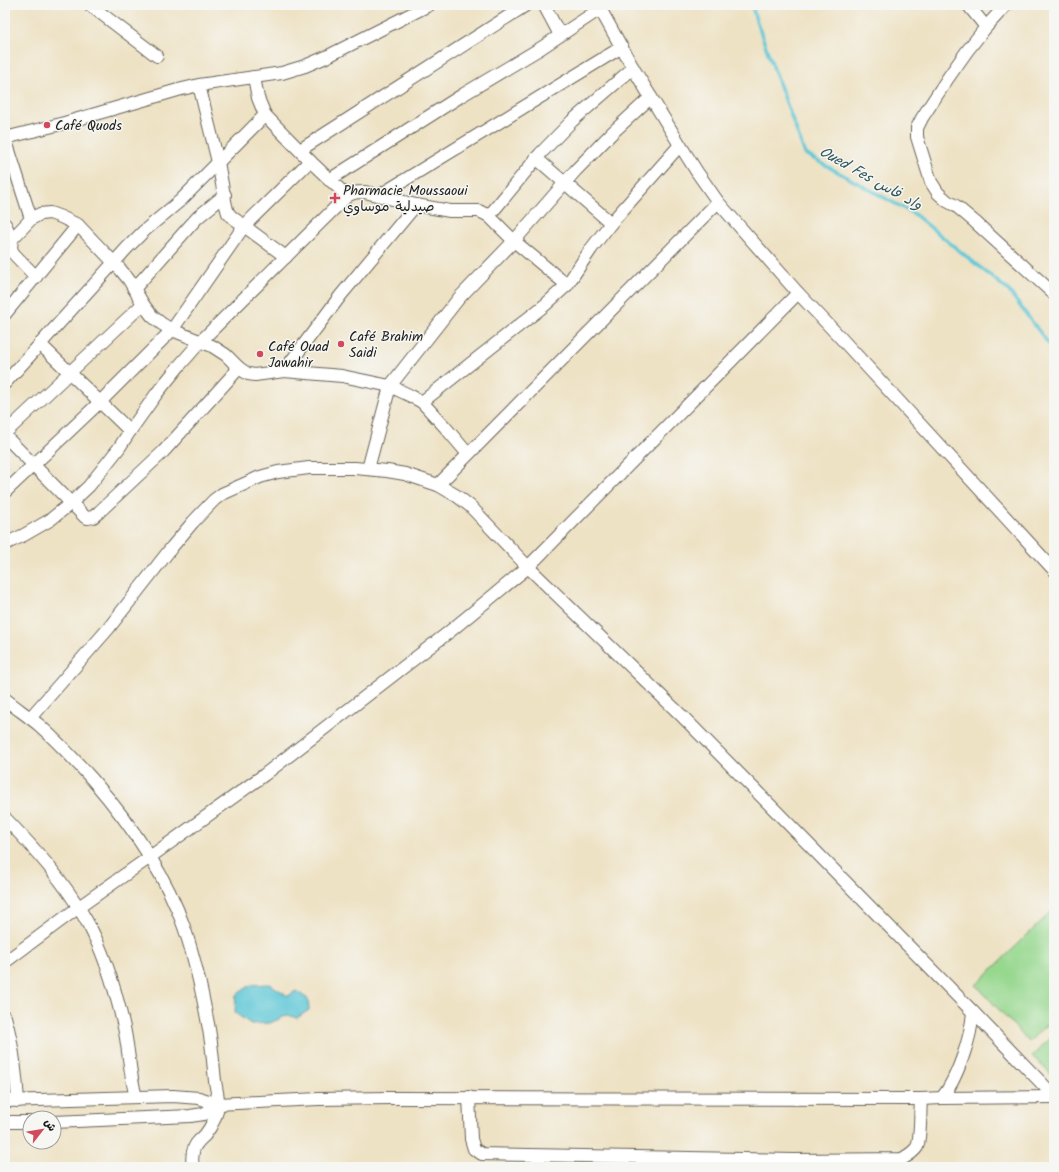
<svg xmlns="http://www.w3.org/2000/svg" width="1059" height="1172" viewBox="0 0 1059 1172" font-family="Kalam,'Playpen Sans Arabic',sans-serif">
<rect width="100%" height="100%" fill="#f6f6f2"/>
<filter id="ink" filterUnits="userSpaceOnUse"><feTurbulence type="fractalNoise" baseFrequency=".025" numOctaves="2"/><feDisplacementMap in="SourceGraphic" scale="8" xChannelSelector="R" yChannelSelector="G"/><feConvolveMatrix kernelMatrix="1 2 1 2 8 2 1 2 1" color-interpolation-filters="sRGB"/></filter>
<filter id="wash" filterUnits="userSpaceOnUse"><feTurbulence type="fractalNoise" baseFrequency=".012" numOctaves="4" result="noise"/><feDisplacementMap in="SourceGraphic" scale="16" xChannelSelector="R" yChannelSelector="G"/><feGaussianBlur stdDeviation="0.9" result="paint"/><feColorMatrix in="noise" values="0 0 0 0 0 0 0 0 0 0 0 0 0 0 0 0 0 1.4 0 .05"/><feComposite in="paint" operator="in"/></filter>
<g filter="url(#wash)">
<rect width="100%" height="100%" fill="#eee2c4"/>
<!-- green -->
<g fill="#97d88f" stroke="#5a7a56">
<path d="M1054 909V1017L1029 1042 976 985Z"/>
<path d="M1054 1035V1077L1032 1056Z"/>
</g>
<!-- water -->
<path fill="#5ec8d8" stroke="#3d727a" d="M270 984 288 996 296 991 308 999 309 1010 297 1018 288 1015 270 1023 251 1024 235 1013 236 995 251 985Z"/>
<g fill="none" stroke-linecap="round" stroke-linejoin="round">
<!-- stream -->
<path stroke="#5ec8d8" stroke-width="3.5" d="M752 5 755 17 805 154 914 214 1008 290 1054 351"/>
</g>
</g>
<g filter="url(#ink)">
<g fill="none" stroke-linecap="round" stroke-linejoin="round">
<defs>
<g id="minor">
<path d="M90 5 157 56"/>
<path d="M544 5 560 35"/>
<path d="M598 5 633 68 680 145 697 172 718 202 798 293 838 335 1054 570"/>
<path d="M968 5 986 27"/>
<path d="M1006 5 986 27 967 51 948 78 922 118 917 128V137L931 182 938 193 947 201 956 206 975 222 1054 294"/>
<path d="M254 77 258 98 265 115 310 161 347 196"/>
<path d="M199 85 218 162 226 206 228 213 232 217 286 257"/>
<path d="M300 150 526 5"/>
<path d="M536 158 611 223"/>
<path d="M329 180 464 94 541 48 600 9"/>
<path d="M380 195 622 47"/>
<path d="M489 216 540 154 572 121 633 68"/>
<path d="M31 219 5 138 61 124 178 90 199 85 282 73 305 66 326 57 429 5"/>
<path d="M5 224 12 239"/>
<path d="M36 277 13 253 11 248 12 239 31 219 40 214 50 213 61 217 78 225 120 269 129 280 143 304 152 316 162 324 172 330 212 346 226 355 239 368 248 374 255 375 284 371 342 376 390 386 411 396 422 402 445 427 468 454"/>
<path d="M567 285 591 249 611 223 680 145"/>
<path d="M134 289 188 228 198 217 225 195"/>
<path d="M5 314 78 225"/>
<path d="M40 344 130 431"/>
<path d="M284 371 341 295 416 205"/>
<path d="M5 383 127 248 144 231 181 200 265 115"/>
<path d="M5 433 143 304"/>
<path d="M5 436 85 517 88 518 93 517 99 512 163 452 239 368"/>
<path d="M368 469 390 386 459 298 514 241 576 170 612 133 651 97"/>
<path d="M438 485 718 202"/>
<path d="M5 492 100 402 172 330 244 226 310 161"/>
<path d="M5 544 24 535 50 520 70 504 89 486 119 448 130 431 157 393 179 366 201 341 347 196C353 192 358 192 365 192L416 205 450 211H479L489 216 514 241 567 285 545 305 422 402"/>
<path d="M5 699C16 708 28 716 39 725 58 742 75 760 92 779 130 823 165 872 184 927 195 959 202 991 208 1024 212 1043 213 1062 215 1081 216 1089 219 1098 218 1105 217 1115 211 1127 205 1135 200 1140 194 1144 193 1152 192 1157 192 1162 193 1167"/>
<path d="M30 718 108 629 172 547 193 522 214 500 222 494 260 477 278 472 309 468H355L387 471 405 474 438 485 457 496 470 506 528 567 683 717 769 804 973 1012 1054 1096"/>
<path d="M5 818C35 849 65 882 86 920 104 951 115 988 123 1023 129 1047 129 1072 136 1097"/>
<path d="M5 962 79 907 150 857 264 775 449 632 528 567 798 293"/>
<path d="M5 1017C13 1044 16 1072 18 1101"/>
<path d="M469 1097 471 1139 474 1149 482 1154 793 1160 902 1159C907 1156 913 1153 917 1147 921 1137 920 1111 921 1099"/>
<path d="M942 1098C958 1077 971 1038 973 1012"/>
<path d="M5 1101 173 1096 199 1098 218 1104 318 1099 390 1098 921 1099 942 1098 1054 1097"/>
<path d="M5 1122H30"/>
<path d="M54 1122 190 1116 204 1114 218 1104"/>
</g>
</defs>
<!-- minor casing -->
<use href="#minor" stroke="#666157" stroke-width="14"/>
<!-- minor -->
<use href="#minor" stroke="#fff" stroke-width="12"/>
</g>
</g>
<!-- markers -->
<g fill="#d1495b" stroke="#f6f6f2" stroke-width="1.5">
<circle cx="47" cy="125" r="4"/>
<path d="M333 192h4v4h4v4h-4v4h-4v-4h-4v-4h4z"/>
<circle cx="341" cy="344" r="4"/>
<circle cx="260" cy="354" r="4"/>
</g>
<g text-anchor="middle" stroke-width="3" stroke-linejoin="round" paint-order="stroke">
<!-- poi labels -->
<g font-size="14" fill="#1c1c1c" stroke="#f6f6f2" text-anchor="start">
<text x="55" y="130">Café Quods</text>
<text x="343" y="195">Pharmacie Moussaoui<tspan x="343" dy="16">صيدلية موساوي</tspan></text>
<text x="349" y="341">Café Brahim<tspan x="349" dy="16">Saidi</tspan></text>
<text x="268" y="351">Café Ouad<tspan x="268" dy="16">Jawahir</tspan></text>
</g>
<!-- water labels -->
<g font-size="15" font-style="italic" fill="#33585e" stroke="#f6f6f2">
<text transform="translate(871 178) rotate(29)" y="5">Oued Fes واد فاس</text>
</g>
</g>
<!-- margin -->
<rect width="1059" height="1172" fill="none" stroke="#f6f6f2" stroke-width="20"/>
<!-- north arrow -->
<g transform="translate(42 1130) rotate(59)"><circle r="19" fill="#f6f6f2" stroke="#9f9f9c"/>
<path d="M0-3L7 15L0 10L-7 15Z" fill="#d1495b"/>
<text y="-6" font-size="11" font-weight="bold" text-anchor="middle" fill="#1c1c1c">ش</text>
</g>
</svg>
